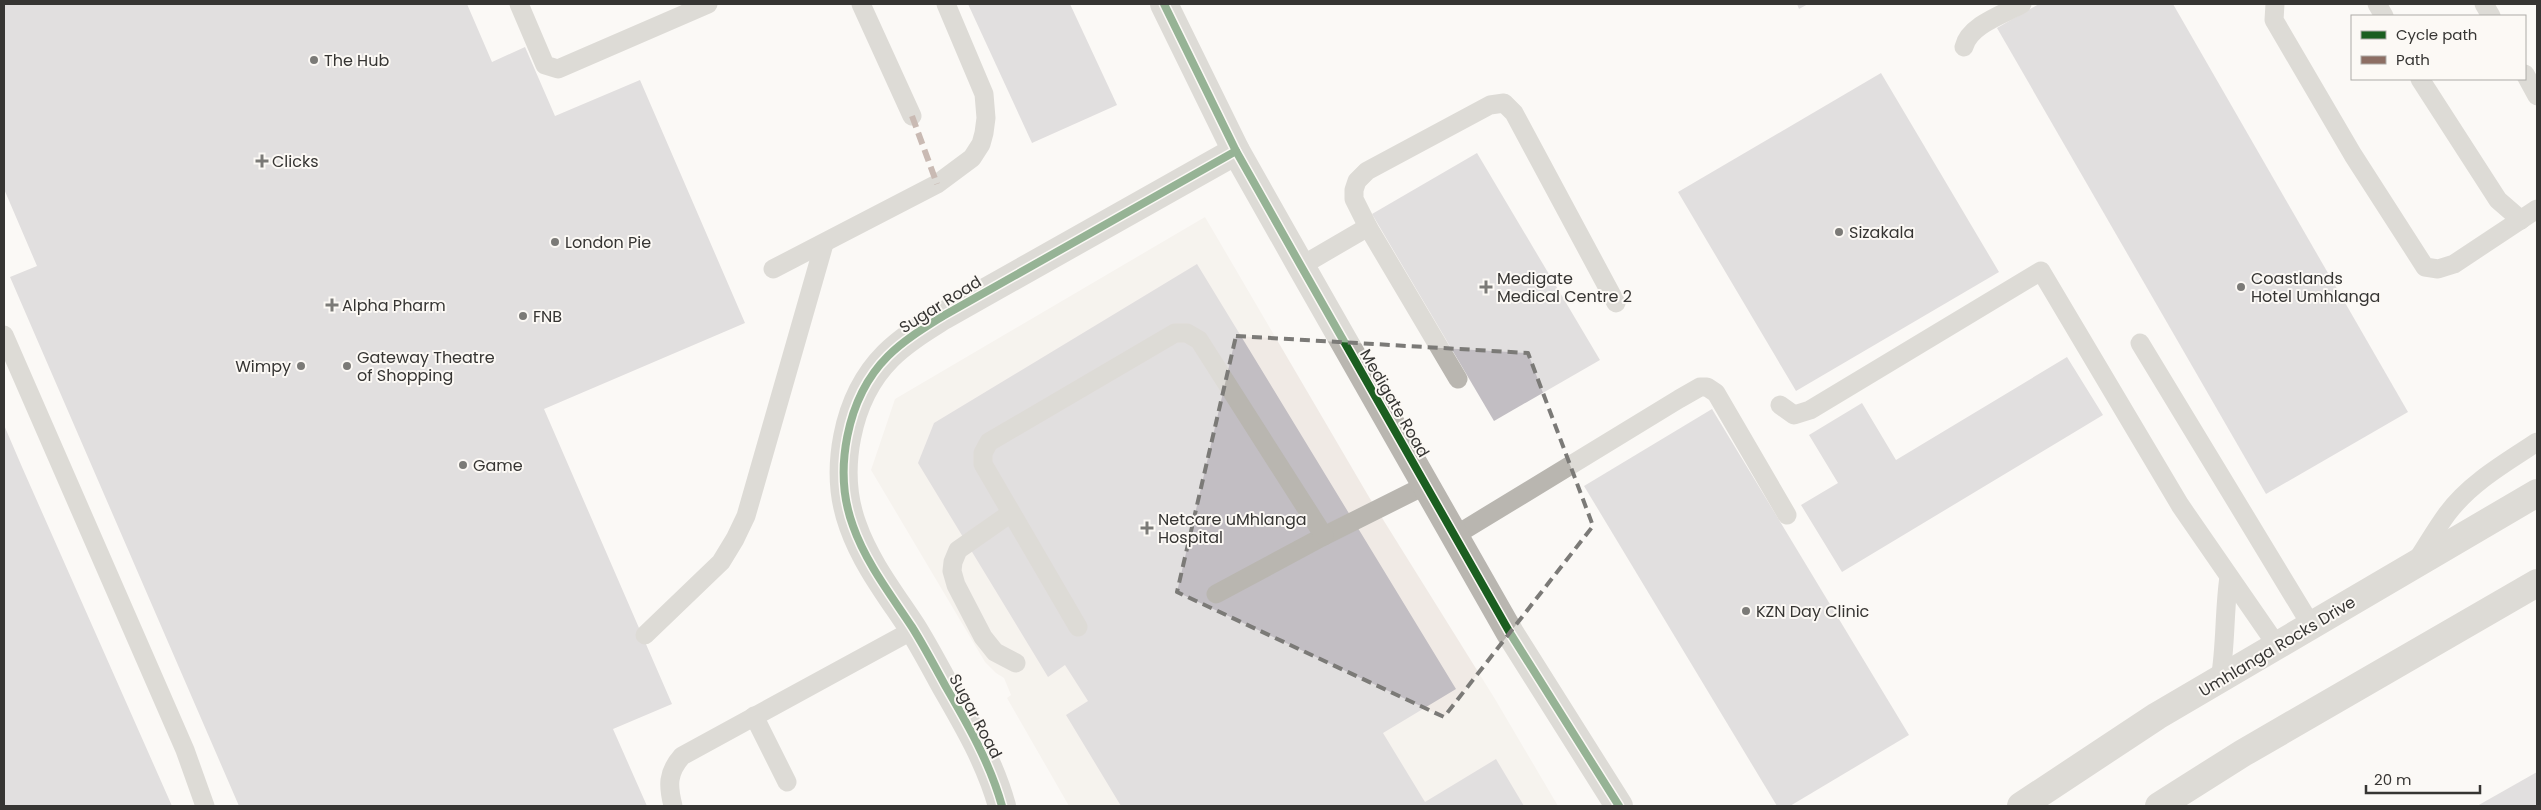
<svg xmlns="http://www.w3.org/2000/svg" width="2541" height="810" viewBox="0 0 2541 810" font-family="Poppins,sans-serif">
<rect width="100%" height="100%" fill="#fbf9f6"/>
<!-- built -->
<path fill="#f0eae5" d="M1205 217 1369 497 1495 699 1558 806H1069L1007 698 1011 695 1004 678 996 673 985 662 871 470 895 399Z"/>
<!-- building -->
<g fill="#c2bec3">
<path d="M4 4H467L492 62 525 47 555 116 640 80 745 323 544 409 672 704 613 729 647 806H239L10 277 37 266 4 189Z"/>
<path d="M968 4H1070L1117 105 1032 143Z"/>
<path d="M1797 4H1808L1799 9Z"/>
<path d="M2039 4H2173L2408 412 2266 494 1997 28Z"/>
<path d="M1881 73 1999 272 1796 391 1678 192Z"/>
<path d="M1477 153 1600 360 1494 421 1372 214Z"/>
<path d="M1197 264 1456 689 1383 733 1425 802 1496 759 1524 806H1121L1066 715 1088 701 1065 665 1048 677 918 463 934 423Z"/>
<path d="M2067 357 2103 415 1842 572 1801 505 1838 483 1809 435 1862 403 1896 460Z"/>
<path d="M1712 409 1909 735 1790 806H1777L1584 486Z"/>
<path d="M4 425 22 467 172 806H4Z"/>
<path d="M2537 772V806H2477Z"/>
</g>
<g fill="none" stroke-linecap="round" stroke-linejoin="round">
<!-- service -->
<g stroke="#b9b6b0" stroke-width="19">
<path d="M519 4 545 65 558 69 708 4"/>
<path d="M861 4 912 116"/>
<path d="M2275 4 2274 20 2353 155 2425 267 2438 269 2454 264 2537 209"/>
<path d="M2377 4 2384 16"/>
<path d="M2484 4 2491 16"/>
<path d="M1964 47C1969 25 2004 14 2022 4"/>
<path d="M2525 74 2537 96"/>
<path d="M2420 79 2498 200 2521 220"/>
<path d="M1301 266 1368 227"/>
<path d="M773 269 937 184 972 158 981 144 984 133 986 118 984 94 946 4"/>
<path d="M4 335 185 750 205 806"/>
<path d="M2140 343 2311 625"/>
<path d="M1458 379 1368 227 1354 199V190L1357 181 1367 171 1490 105 1504 103 1514 113 1616 303"/>
<path d="M1780 405 1794 415 1810 410 2041 271 2180 505 2278 647"/>
<path d="M1011 513 958 550 953 562 952 571 956 585 983 637 995 652 1016 663"/>
<path d="M1456 535 1679 399 1700 387H1707L1716 393 1787 515"/>
<path d="M2417 560C2427 545 2436 529 2447 514 2470 483 2505 463 2537 442"/>
<path d="M1216 594 1324 536 1426 485"/>
<path d="M1078 627 983 464V453L989 442 1175 333H1187L1199 340 1324 536"/>
<path d="M645 635 721 562 735 539 746 516 824 244"/>
<path d="M2220 680C2226 646 2224 611 2229 577"/>
<path d="M754 716 787 782"/>
<path d="M673 806C668 786 667 773 682 756L913 630"/>
</g>
<!-- minor -->
<g stroke="#b9b6b0" stroke-width="28">
<path d="M1164 4 1236 151 1301 266 1510 633 1619 806"/>
<path d="M1002 806C990 763 968 725 946 687 935 667 924 646 912 627 891 595 866 563 853 526 833 472 846 398 888 356 904 340 924 328 943 316L1236 151"/>
</g>
<!-- secondary -->
<g stroke="#b9b5af" stroke-width="28">
<path d="M2021 806 2157 716 2537 493"/>
<path d="M2159 806 2243 753 2537 583"/>
</g>
<!-- quiet -->
<path stroke="#8d6e63" stroke-width="6" stroke-dasharray="12 6" stroke-linecap="butt" d="M912 116 937 184"/>
<defs>
<g id="cycleway">
<path d="M1164 4 1236 151 1301 266 1510 633 1619 806"/>
<path d="M1002 806C990 763 968 725 946 687 935 667 924 646 912 627 891 595 866 563 853 526 833 472 846 398 888 356 904 340 924 328 943 316L1236 151"/>
</g>
</defs>
<!-- cycleway casing -->
<use href="#cycleway" stroke="#fcf9f5" stroke-width="11"/>
<!-- cycleway -->
<use href="#cycleway" stroke="#1b5e20" stroke-width="8"/>
</g>
<!-- marked area -->
<path d="M0 0H2541V810H0ZM1236 336 1528 353 1593 526 1444 717 1177 592Z" fill="#fbf9f6" fill-opacity=".55" fill-rule="evenodd"/>
<path fill="none" stroke="#7b7a77" stroke-width="4" stroke-dasharray="10 6" stroke-linejoin="round" d="M1236 336 1528 353 1593 526 1444 717 1177 592Z"/>
<!-- markers -->
<g fill="#7b7a77" stroke="#fcf9f5" stroke-width="2">
<circle cx="314" cy="60" r="5"/>
<path d="M259.5 153.5h5v5h5v5h-5v5h-5v-5h-5v-5h5z"/>
<circle cx="1839" cy="232" r="5"/>
<circle cx="555" cy="242" r="5"/>
<path d="M1483.5 279.5h5v5h5v5h-5v5h-5v-5h-5v-5h5z"/>
<circle cx="2241" cy="287" r="5"/>
<path d="M329.5 297.5h5v5h5v5h-5v5h-5v-5h-5v-5h5z"/>
<circle cx="523" cy="316" r="5"/>
<circle cx="301" cy="366" r="5"/>
<circle cx="347" cy="366" r="5"/>
<circle cx="463" cy="465" r="5"/>
<path d="M1144.5 520.5h5v5h5v5h-5v5h-5v-5h-5v-5h5z"/>
<circle cx="1746" cy="611" r="5"/>
</g>
<g text-anchor="middle" stroke-width="4" stroke-linejoin="round" paint-order="stroke">
<!-- poi labels -->
<g font-size="16" fill="#363533" stroke="#fcf9f5" text-anchor="start">
<text x="324" y="66">The Hub</text>
<text x="272" y="167">Clicks</text>
<text x="1849" y="238">Sizakala</text>
<text x="565" y="248">London Pie</text>
<text x="1497" y="284">Medigate<tspan x="1497" dy="18">Medical Centre 2</tspan></text>
<text x="2251" y="284">Coastlands<tspan x="2251" dy="18">Hotel Umhlanga</tspan></text>
<text x="342" y="311">Alpha Pharm</text>
<text x="533" y="322">FNB</text>
<text x="357" y="363">Gateway Theatre<tspan x="357" dy="18">of Shopping</tspan></text>
<text x="291" y="372" text-anchor="end">Wimpy</text>
<text x="473" y="471">Game</text>
<text x="1158" y="525">Netcare uMhlanga<tspan x="1158" dy="18">Hospital</tspan></text>
<text x="1756" y="617">KZN Day Clinic</text>
</g>
<!-- street labels -->
<g font-size="16" fill="#363533" stroke="#fcf9f5">
<text transform="translate(940 304) rotate(-32)" y="6">Sugar Road</text>
<text transform="translate(1395 403) rotate(60)" y="6">Medigate Road</text>
<text transform="translate(2277 646) rotate(-31)" y="6">Umhlanga Rocks Drive</text>
<text transform="translate(976 716) rotate(62)" y="6">Sugar Road</text>
</g>
</g>
<!-- border -->
<rect width="2541" height="810" fill="none" stroke="#363533" stroke-width="10"/>
<!-- legend -->
<rect x="2351" y="15" width="175" height="65" fill="#fcf9f5" stroke="#adaba7"/>
<rect x="2361" y="31" width="25" height="8" fill="#1b5e20" stroke="#adaba7"/>
<text x="2396" y="40" font-size="15" fill="#363533">Cycle path</text>
<rect x="2361" y="56" width="25" height="8" fill="#8d6e63" stroke="#adaba7"/>
<text x="2396" y="65" font-size="15" fill="#363533">Path</text>
<!-- scale -->
<path d="M2366 785v8h114v-8" fill="none" stroke="#363533" stroke-width="2.5"/>
<text x="2374" y="785" font-size="15" fill="#363533" stroke="#fcf9f5" stroke-width="4" paint-order="stroke">20 m</text>
</svg>
